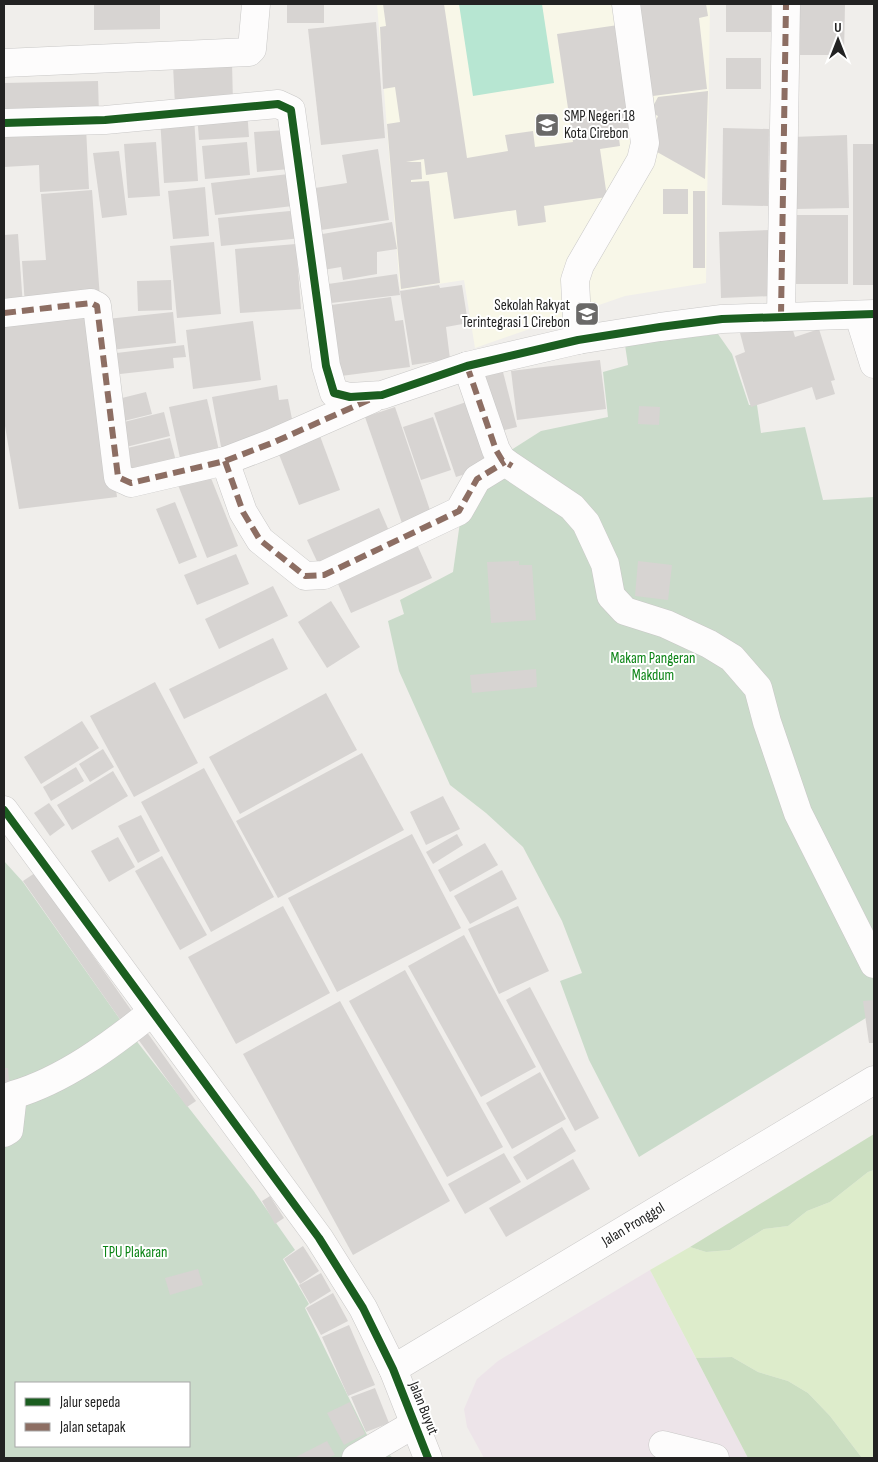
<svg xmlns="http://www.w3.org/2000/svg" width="878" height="1462" viewBox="0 0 878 1462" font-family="'Sofia Sans Condensed',sans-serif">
<rect width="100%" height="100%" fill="#f0eeeb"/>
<!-- industrial -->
<path fill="#ede4e9" d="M650 1270 748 1458H484L467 1427 464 1409 477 1379 498 1361Z"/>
<!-- education -->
<path fill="#f8f7e8" d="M377 4H710L706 283 625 296 475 348 464 280 400 290Z"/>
<!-- grass -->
<path fill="#ddeccb" d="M874 1170V1458H862L830 1416 808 1393 788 1381 758 1372 732 1357 696 1358 650 1270 690 1247 706 1252 730 1250 764 1229 788 1226 807 1211 830 1202 868 1172Z"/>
<!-- forest -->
<g fill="#cbdec1">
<path d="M874 1134V1170L868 1172 830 1202 807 1211 788 1226 764 1229 730 1250 706 1252 690 1247Z"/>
<path d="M732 1357 758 1372 788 1381 808 1393 830 1416 862 1458H748L696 1358Z"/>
</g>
<!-- cemetery -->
<g fill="#cadbca" fill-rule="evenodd">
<path d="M718 334 732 354 749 405H757L761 433 805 427 823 500 874 497V1013L639 1157 589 1060 560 981 582 973 562 921 523 847 486 813 450 785 399 671 388 621 404 614 400 600 453 572 460 522 508 452 541 431 608 417 603 372 628 365 625 345Z"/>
<path d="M4 861 23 882 124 1025 253 1190 295 1250 283 1259 309 1304 305 1308 368 1437 393 1458H4ZM16 1383H189V1446H16Z"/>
</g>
<!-- pitch -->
<path fill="#b7e6d2" d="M459 4H542L554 83 473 96Z"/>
<!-- building -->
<g fill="#d7d4d2">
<path d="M94 4H160V29L94 30Z"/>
<rect x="287" y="4" width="37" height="19"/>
<path d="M383 4H444L467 158 508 151 505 135 533 131 535 147 573 142 557 34 618 25 633 128 618 131 620 146 600 149 607 197 544 206 546 222 518 226 516 210 454 219 447 172 426 175 424 159 406 162H421L422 179 411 180V182L429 181 440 283 401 289 387 124 400 122 395 87 383 89 380 27 386 26Z"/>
<path d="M633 4H706L708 16 699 18 707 89 645 97Z"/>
<rect x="726" y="4" width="45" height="28"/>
<path d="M800 4H845L844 55H800Z"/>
<path d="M376 22 385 138 321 145 308 29Z"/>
<rect x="726" y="58" width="35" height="31"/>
<path d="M232 62 233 104 175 106 173 65Z"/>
<path d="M98 81 99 115 4 117V83Z"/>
<path d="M708 91 705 179 650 148 654 125 658 116 650 112 658 97Z"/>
<path d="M247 110 249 137 199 140 197 113Z"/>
<path d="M194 117 198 181 164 183 160 118Z"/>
<path d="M86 127 89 189 40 192 39 165 4 167V131Z"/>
<path d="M723 128 769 129 768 206 722 205Z"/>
<path d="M287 130 289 169 257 172 254 132Z"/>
<path d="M847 135 849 208 795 209 792 137Z"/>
<path d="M156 142 160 196 128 198 124 144Z"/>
<path d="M247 142 250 175 205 179 202 146Z"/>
<rect x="853" y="144" width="21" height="141"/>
<path d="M378 149 389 220 321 230 315 188 347 183 342 155Z"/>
<path d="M119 151 127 215 102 218 93 153Z"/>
<path d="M289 174 293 206 215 215 211 183Z"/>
<path d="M205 187 209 236 173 239 168 191Z"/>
<rect x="663" y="189" width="25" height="25"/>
<path d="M92 190 100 298 25 306 22 261 46 260 41 194Z"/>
<rect x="693" y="191" width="12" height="77"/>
<path d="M300 210 302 238 221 246 218 218Z"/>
<rect x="786" y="215" width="62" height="69"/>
<path d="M392 222 397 249 377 252V274L343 280 341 267 317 271 311 236Z"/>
<path d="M771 230 772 296 721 298 719 232Z"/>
<path d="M18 234 23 307 4 308V235Z"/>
<path d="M214 242 221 314 177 318 170 246Z"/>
<path d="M296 244 301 309 240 313 235 249Z"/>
<path d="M397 274 400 295 331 303 328 284Z"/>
<path d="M171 280 172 310 138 311 137 281Z"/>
<path d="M439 285 440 288 462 285 468 323 446 327 450 359 412 365 400 291Z"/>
<path d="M391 297 395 321 403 320 410 367 341 376 331 305Z"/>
<path d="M91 309 117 497 19 509 4 420V319Z"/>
<path d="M173 312 176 343 110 350 107 319Z"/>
<path d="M253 321 261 380 193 389 186 330Z"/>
<path d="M791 324 795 337 819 329 835 380 831 381 835 394 816 400 812 387 751 407 735 356 745 352 739 329Z"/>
<path d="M184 345 186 357 173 358 174 368 111 375 108 354Z"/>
<path d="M600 360 606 409 517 420 511 371Z"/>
<path d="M502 368 517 427 492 433 476 375Z"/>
<path d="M277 385 279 400 288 399 293 424 222 452 212 397Z"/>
<path d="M146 392 152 414 116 423 110 401Z"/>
<path d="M207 399 221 459 182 467 169 407Z"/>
<path d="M475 399 496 464 456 477 434 413Z"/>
<path d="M639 406 660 407 659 425 638 424Z"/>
<path d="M395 407 433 519 404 529 365 417Z"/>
<path d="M164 412 170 436 122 448 116 424Z"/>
<path d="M433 417 451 470 421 480 403 427Z"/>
<path d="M320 436 340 490 299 505 278 452Z"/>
<path d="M170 438 177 465 130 477 123 449Z"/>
<path d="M209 473 238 546 207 558 178 485Z"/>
<path d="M175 502 197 557 179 564 156 509Z"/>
<path d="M379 508 393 540 322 572 307 540Z"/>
<path d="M415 540 432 578 351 613 334 575Z"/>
<path d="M236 554 249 584 197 605 184 575Z"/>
<path d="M519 561V565H532L536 620 491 623 487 562Z"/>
<path d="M638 561 672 565 668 600 635 596Z"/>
<path d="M273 586 288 616 219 649 205 619Z"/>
<path d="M331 601 360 647 327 668 298 622Z"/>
<path d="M273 638 288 669 184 719 169 689Z"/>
<path d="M536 669 537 687 472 693 470 675Z"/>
<path d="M155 682 198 763 134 797 90 716Z"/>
<path d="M326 693 357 750 240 814 209 757Z"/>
<path d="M82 721 99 748 41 784 24 757Z"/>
<path d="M103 749 114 767 90 782 79 764Z"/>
<path d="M362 753 404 830 278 898 236 821Z"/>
<path d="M76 767 84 781 51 801 43 787Z"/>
<path d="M204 768 274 897 211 932 141 802Z"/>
<path d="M113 771 128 796 72 830 57 805Z"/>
<path d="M443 796 460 829 426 845 410 812Z"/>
<path d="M49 803 65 825 50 836 34 813Z"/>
<path d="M141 815 160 851 138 863 118 826Z"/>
<path d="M412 834 461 928 337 992 288 898Z"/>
<path d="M457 834 463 845 433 864 426 852Z"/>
<path d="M118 837 135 867 109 882 91 851Z"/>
<path d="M485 843 498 865 450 892 438 870Z"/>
<path d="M162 856 207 935 180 950 135 871Z"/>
<path d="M502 870 517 899 470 924 454 896Z"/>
<path d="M35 873 136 1017 124 1025 23 881Z"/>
<path d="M283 906 330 993 236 1044 188 957Z"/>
<path d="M518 906 549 971 499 994 468 929Z"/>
<path d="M464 935 536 1067 481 1097 408 966Z"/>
<path d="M405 970 503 1147 447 1177 349 1001Z"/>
<path d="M530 987 599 1118 575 1131 506 1000Z"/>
<path d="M874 1000V1043H869L863 1001Z"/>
<path d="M340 1001 450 1201 353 1255 243 1054Z"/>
<path d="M144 1028 196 1101 187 1107 135 1035Z"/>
<path d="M4 1068H8L11 1105H4Z"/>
<path d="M540 1072 566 1119 512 1149 486 1103Z"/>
<path d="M562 1127 576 1151 527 1180 513 1157Z"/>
<path d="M504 1153 521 1182 465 1214 448 1184Z"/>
<path d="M573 1159 590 1189 506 1237 489 1208Z"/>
<path d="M270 1196 284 1218 275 1224 262 1201Z"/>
<path d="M303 1246 319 1271 300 1284 284 1259Z"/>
<path d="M198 1269 203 1285 170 1295 165 1278Z"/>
<path d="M321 1273 331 1291 310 1304 299 1285Z"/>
<path d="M333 1293 348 1321 321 1335 306 1308Z"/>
<path d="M349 1325 375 1385 348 1396 322 1337Z"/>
<path d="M375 1388 389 1423 366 1432 351 1397Z"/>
<path d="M350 1402 365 1434 344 1445 327 1413Z"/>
<path d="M327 1441 335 1455 328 1458H294Z"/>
</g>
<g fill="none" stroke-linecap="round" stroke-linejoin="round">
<defs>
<g id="minor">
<path d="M4 63 249 52 252 49 256 4"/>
<path d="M4 123 105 120 278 104 291 110 326 366 334 393 350 397 382 395 467 366 578 340 660 327 722 319 874 314"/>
<path d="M4 313 91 303 97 306 118 477 131 483 225 461 272 443 372 399"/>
<path d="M781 316 786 4"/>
<path d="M859 316 874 364"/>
<path d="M578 340 575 280 580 265 641 160 645 143 626 4"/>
<path d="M467 366 496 450 502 460 572 507 586 523 605 564 611 596 625 611 666 624 709 644 732 658 758 688 767 722 798 813 874 964"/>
<path d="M225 461 243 512 260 540 305 576 324 575 459 511 477 479 505 462"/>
<path d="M4 810 319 1238 363 1308 393 1369 428 1458"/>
<path d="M4 1133 9 1130 13 1095C64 1080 111 1045 152 1012"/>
<path d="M393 1369 874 1080"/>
<path d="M663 1445 715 1458"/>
<path d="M356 1458 416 1423"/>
</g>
</defs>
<!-- minor casing -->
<use href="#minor" stroke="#c9c8c7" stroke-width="29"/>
<!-- minor -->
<use href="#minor" stroke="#fdfcfc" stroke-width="28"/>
<!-- quiet -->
<g stroke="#8d6e63" stroke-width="6" stroke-dasharray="12 6" stroke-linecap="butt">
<path d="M4 313 91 303 97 306 118 477 131 483 225 461 272 443 371 399"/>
<path d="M781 316 786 4"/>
<path d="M467 366 496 450 502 460 512 466"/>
<path d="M225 461 243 512 260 540 305 576 324 575 459 511 477 479 505 462"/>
</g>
<defs>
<g id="cycleway">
<path d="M4 123 105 120 278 104 291 110 326 366 334 393 350 397 382 395 467 366 578 340 660 327 722 319 874 314"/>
<path d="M4 810 319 1238 363 1308 393 1369 428 1458"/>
</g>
</defs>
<!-- cycleway casing -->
<use href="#cycleway" stroke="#fff" stroke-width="11"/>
<!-- cycleway -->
<use href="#cycleway" stroke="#1b5e20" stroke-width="8"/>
</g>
<!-- icons -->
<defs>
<symbol id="school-square" viewBox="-11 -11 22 22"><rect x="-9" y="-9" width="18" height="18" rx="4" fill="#6a6968" stroke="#fff"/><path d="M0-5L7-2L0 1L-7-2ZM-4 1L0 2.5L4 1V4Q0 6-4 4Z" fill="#fff"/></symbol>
</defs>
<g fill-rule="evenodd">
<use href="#school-square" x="533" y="111" width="28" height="28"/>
<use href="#school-square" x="573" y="300" width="28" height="28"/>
</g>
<g text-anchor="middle" stroke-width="4" stroke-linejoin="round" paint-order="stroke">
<!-- poi labels -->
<g font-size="15" fill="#222" stroke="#fff" text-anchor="start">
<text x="564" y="121">SMP Negeri 18<tspan x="564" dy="17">Kota Cirebon</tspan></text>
<text x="570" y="310" text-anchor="end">Sekolah Rakyat<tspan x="570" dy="17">Terintegrasi 1 Cirebon</tspan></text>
</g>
<!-- park labels -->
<g font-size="15" fill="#0c8416" stroke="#fff">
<text x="653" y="663">Makam Pangeran<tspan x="653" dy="17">Makdum</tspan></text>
<text x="135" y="1257">TPU Plakaran</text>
</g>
<!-- street labels -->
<g font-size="15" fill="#222" stroke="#fff">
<text transform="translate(633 1224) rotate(-31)" y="5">Jalan Pronggol</text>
<text transform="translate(424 1408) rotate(68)" y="5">Jalan Buyut</text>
</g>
</g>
<!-- border -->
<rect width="878" height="1462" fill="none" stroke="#222222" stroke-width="10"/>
<!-- legend -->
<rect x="15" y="1382" width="175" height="65" fill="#ffffff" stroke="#a7a7a7"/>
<rect x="25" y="1398" width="25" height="8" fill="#1b5e20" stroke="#a7a7a7"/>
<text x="60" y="1407" font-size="15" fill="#222222">Jalur sepeda</text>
<rect x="25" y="1423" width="25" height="8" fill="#8d6e63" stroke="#a7a7a7"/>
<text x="60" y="1432" font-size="15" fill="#222222">Jalan setapak</text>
<!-- north arrow -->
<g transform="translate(838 40)" stroke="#ffffff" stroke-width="4" paint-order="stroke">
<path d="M0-4L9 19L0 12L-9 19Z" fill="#222222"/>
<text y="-8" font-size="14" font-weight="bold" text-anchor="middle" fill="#222222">U</text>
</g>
</svg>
